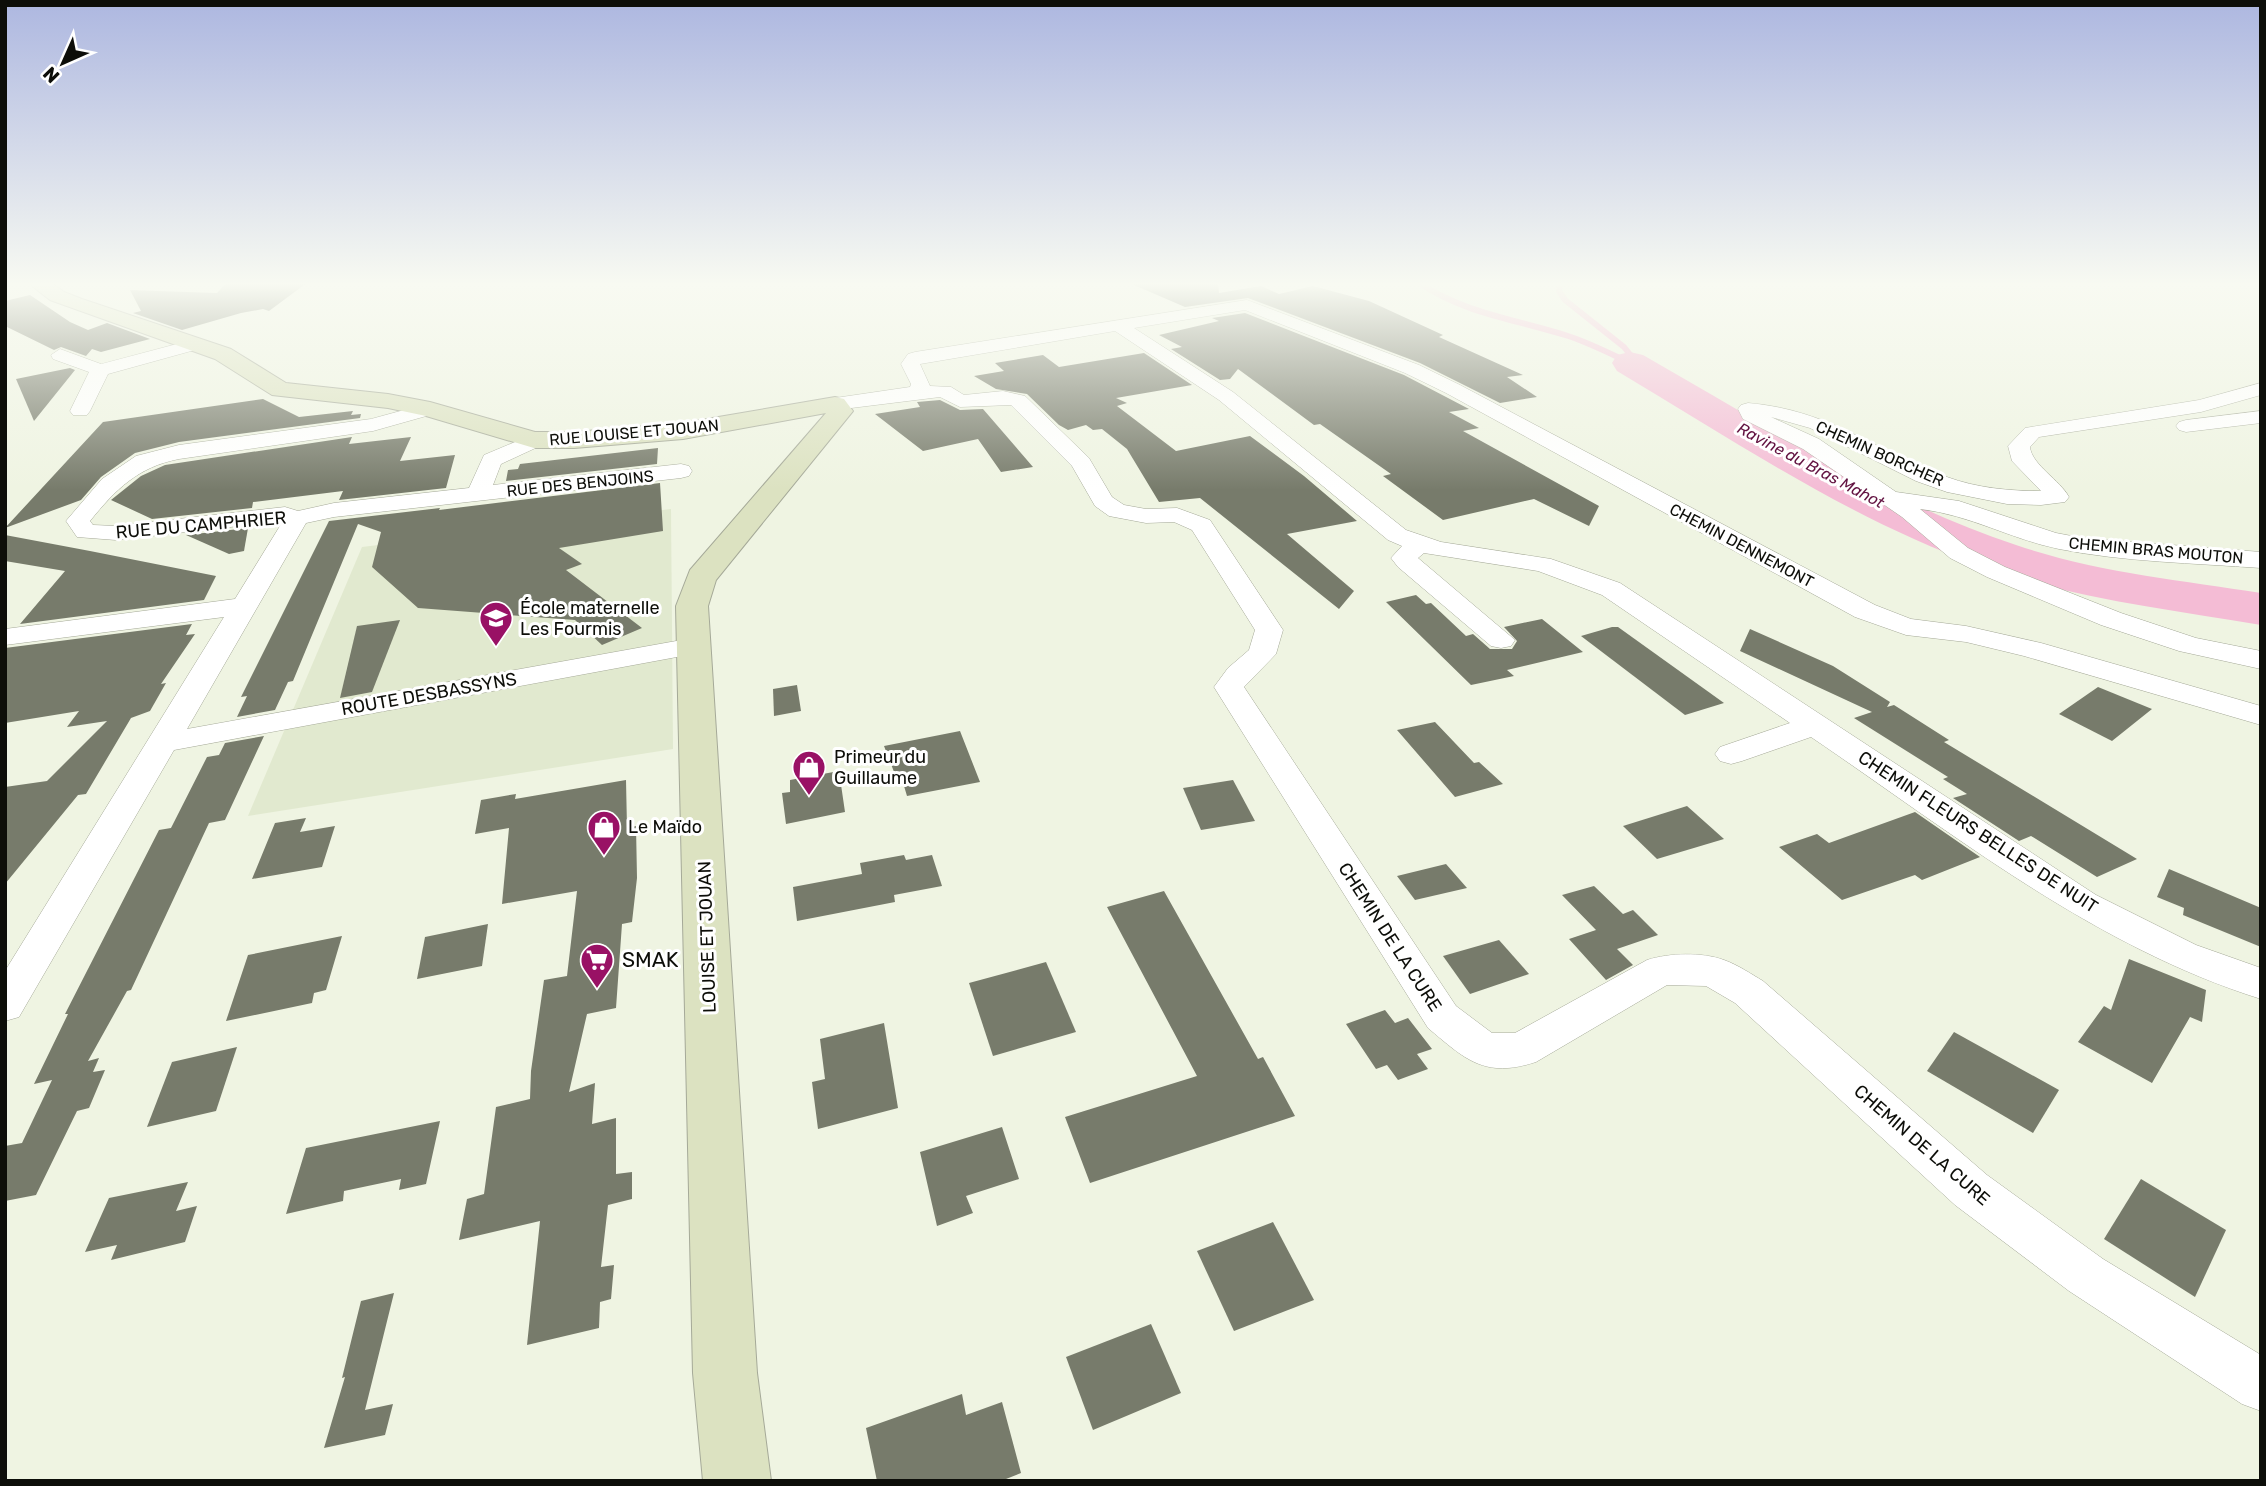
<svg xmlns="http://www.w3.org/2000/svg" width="2266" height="1486" viewBox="0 0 2266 1486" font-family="Rubik,sans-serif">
<rect width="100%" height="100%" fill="#eff4e2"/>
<!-- built -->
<path fill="#e1e9cf" d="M671 509 673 749 248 816 362 547Z"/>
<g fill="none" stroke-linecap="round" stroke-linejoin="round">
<!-- stream -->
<path stroke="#f4bcd5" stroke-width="6" d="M1418 282C1463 313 1514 319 1565 335 1588 342 1609 353 1630 363L1632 357 1624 347 1565 300 1559 291 1560 282"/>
<!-- river -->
<path fill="#f4bcd5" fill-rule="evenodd" d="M1630 352 1643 355C1764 424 1884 501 2016 545 2095 572 2179 580 2261 593V625C2167 609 2071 598 1981 566 1851 520 1735 441 1617 371L1612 363 1617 355Z"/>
</g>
<!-- building -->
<g fill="#777b6b">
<path d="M227 282H308L269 311 263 309 241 313 182 330 133 313 141 311 130 290 217 293Z"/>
<path d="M1127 282H1218L1219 293 1261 286 1279 294 1313 286 1369 301 1443 335 1439 337 1523 375 1507 377 1537 397 1500 403 1420 363 1248 298 1185 307Z"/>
<path d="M30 295 70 322 88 330 107 323 150 339 101 352 92 349 86 356 61 347 54 350 5 326V301Z"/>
<path d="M1245 313 1404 375 1469 409 1449 412 1479 428 1463 431 1599 506 1589 526 1534 499 1443 520 1383 476 1391 474 1320 424 1314 425 1238 369 1230 379 1220 380 1171 349 1182 347 1159 335 1219 321 1212 318Z"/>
<path d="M1144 353 1192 385 1116 398 1127 403 1117 406 1176 451 1250 436 1304 476 1357 521 1287 534 1354 591 1339 609 1200 498 1159 502 1127 449 1102 429 1093 430 1086 425 1068 430 1059 425 1027 394 996 389 974 376 1004 371 995 363 1043 355 1059 367Z"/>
<path d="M70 368 75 370 34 421 16 379Z"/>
<path d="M263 399 299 417 353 411 351 415 361 414 360 418 179 442 135 453 101 477 81 500 5 528 103 422Z"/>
<path d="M940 400 960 410 983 409 1033 467 1001 472 978 439 923 451 875 414 920 407 917 402Z"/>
<path d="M352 437 349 444 411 437 400 461 455 455 446 488 339 500 343 491 253 502 252 508 152 519 111 500 141 476 165 465Z"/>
<path d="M658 448 657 464 506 481 508 470 518 469 520 464Z"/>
<path d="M660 483 663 531 559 548 582 564 566 570 642 628 602 645 575 620 418 608 372 567 381 532 358 524 293 681 288 682 275 710 237 717 247 696 241 697 329 521 440 508 439 510Z"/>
<path d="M248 528 244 551 229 554 186 535Z"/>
<path d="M5 535 90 551 216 576 204 600 20 624 65 571 5 561Z"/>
<path d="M1416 595 1426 604 1431 603 1466 636 1473 634 1490 649H1512L1517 641 1504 627 1542 619 1583 652 1507 670 1514 676 1471 685 1386 602Z"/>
<path d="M400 620 372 692 340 698 357 626Z"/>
<path d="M192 624 186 635 195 634 161 684 166 683 150 711 131 718 86 794 78 795 5 884V787L47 781 107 721 67 727 79 711 5 723V648Z"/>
<path d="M1612 627H1618L1724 703 1685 715 1581 636Z"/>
<path d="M1750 629 1833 666 1890 702 1887 707 1894 705 1949 740 1944 742 2137 859 2097 877 2031 836 2019 841 1953 798 1967 794 1943 779 1948 777 1854 718 1872 712 1740 651Z"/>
<path d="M797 685 801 711 774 716 773 689Z"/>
<path d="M2098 687 2152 709 2112 741 2059 714Z"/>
<path d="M1435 722 1474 763 1479 762 1503 784 1455 797 1397 730Z"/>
<path d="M960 731 980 782 907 796 901 776 896 777 884 746Z"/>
<path d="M264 736 225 820 209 823 131 990 127 991 88 1061 99 1058 93 1072 105 1070 89 1108 77 1111 36 1195 5 1201V1146L22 1143 52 1080 34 1084 68 1014H65L159 830 171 828 207 757 219 755 225 743Z"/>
<path d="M839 771 845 812 786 824 782 793 790 792V780Z"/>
<path d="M626 780 627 828 636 826 637 878 632 922 622 924 616 1008 587 1014 569 1092 595 1083 592 1124 616 1118V1174L632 1172V1199L608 1205 601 1267 614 1265 611 1299 600 1302 599 1328 527 1345 540 1221 459 1240 467 1199 484 1194 496 1107 530 1099 531 1071 544 980 567 976 577 891 502 904 509 828 475 834 481 800 516 794 515 799Z"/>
<path d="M1233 780 1255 821 1201 830 1183 788Z"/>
<path d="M1687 806 1724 839 1657 859 1623 826Z"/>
<path d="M1915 812 1980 857 1922 880 1915 875 1842 900 1779 847 1817 834 1829 843Z"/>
<path d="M306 818 300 832 335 826 322 867 252 879 275 823Z"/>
<path d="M904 855 906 860 932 855 942 886 894 895 895 902 797 921 793 887 862 874 860 863Z"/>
<path d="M1446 864 1467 888 1415 900 1397 876Z"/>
<path d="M2169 869 2261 908V947L2183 915 2184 908 2157 897Z"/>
<path d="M1594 886 1623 914 1633 910 1658 935 1617 949 1633 965 1606 980 1569 939 1596 930 1562 895Z"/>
<path d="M1164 891 1258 1059 1263 1057 1295 1116 1090 1183 1065 1117 1197 1076 1107 907Z"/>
<path d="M488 924 482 966 417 979 425 937Z"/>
<path d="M342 936 326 990 314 993 312 1003 226 1021 248 955Z"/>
<path d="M1499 940 1529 974 1470 994 1443 956Z"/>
<path d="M2129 959 2206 990 2202 1022 2190 1017 2152 1083 2078 1042 2104 1006 2111 1010Z"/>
<path d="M1046 962 1076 1032 993 1056 969 983Z"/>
<path d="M1385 1010 1395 1023 1408 1018 1432 1049 1417 1054 1428 1069 1398 1080 1387 1065 1376 1069 1346 1024Z"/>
<path d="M884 1023 898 1108 818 1129 812 1082 825 1079 820 1039Z"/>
<path d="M1954 1032 2059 1090 2033 1133 1927 1071Z"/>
<path d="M237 1047 216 1111 147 1127 172 1062Z"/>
<path d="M440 1121 426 1184 399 1190 401 1179 344 1191 343 1201 286 1214 306 1148Z"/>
<path d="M1002 1127 1019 1179 966 1196 973 1213 937 1226 920 1152Z"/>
<path d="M2141 1179 2226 1230 2195 1297 2104 1239Z"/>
<path d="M188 1182 176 1211 197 1206 185 1242 111 1260 117 1245 85 1252 109 1198Z"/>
<path d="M1273 1222 1314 1300 1234 1331 1197 1251Z"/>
<path d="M394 1293 365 1410 393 1404 385 1435 324 1448 345 1377 342 1378 361 1301Z"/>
<path d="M1151 1324 1181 1393 1093 1430 1066 1357Z"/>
<path d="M962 1394 966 1415 1002 1402 1021 1473 1001 1481H877L866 1428Z"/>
</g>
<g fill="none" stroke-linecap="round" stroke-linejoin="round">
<defs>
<g id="minor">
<path d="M1247 300 1419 365 1460 385 1875 605 1911 619 1966 626 2041 643 2261 706V725L2024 656 1966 642 1906 635 1855 617 1446 393 1405 373 1245 310 1134 328 1233 392 1406 530 1441 542 1551 559 1620 583 2096 895 2196 945 2261 968V999C2093 946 1954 834 1811 737L1742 761 1731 764 1720 761 1715 754 1720 747 1790 723 1602 595 1538 571 1424 553 1418 558 1515 640 1511 646 1501 648 1491 646 1398 567 1391 558 1402 546 1388 540 1219 400 1115 331 920 364 930 386 951 387 964 395 1003 391 1025 396 1089 458 1112 497 1124 505 1146 509 1177 508 1210 520 1283 630 1276 654 1244 687 1456 1006 1492 1033H1515L1647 960C1669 953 1702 952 1724 960 1738 965 1751 974 1763 981L1987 1175 2103 1259 2261 1355V1411L2242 1404 2069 1291 1955 1205 1735 1003 1706 986 1667 985 1536 1062C1484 1079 1465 1059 1428 1028L1214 687 1228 668 1249 650 1255 630 1192 530 1174 522 1146 523 1109 516 1095 506 1072 466 1011 405 960 407 940 397 835 410 828 408 825 404 828 400 835 398 910 387 911 384 901 364 908 354 915 352Z"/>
<path d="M196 339 202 340 205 344 202 348 108 374 90 411 87 415H73L70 411 89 372 53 359 51 355 60 349 101 364Z"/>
<path d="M2261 383V395L2201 412 2039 437 2030 447C2032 465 2060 480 2069 497L2065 502 2041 505 2007 504 1947 492 1916 481 1810 428 1771 417 1819 439 1896 492 1959 501 2056 533 2082 538 2261 552V568C2193 563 2125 562 2059 549 2010 539 1971 515 1920 509L1968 548 2005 567 2121 613 2196 638 2261 651V669L2179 651 2101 625 1987 577 1950 558 1902 517 1803 449 1743 419 1738 409 1741 405 1748 403C1831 410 1874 451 1947 477 1977 488 2009 491 2041 491L2012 461 2008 446 2025 428 2199 400Z"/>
<path d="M430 403 437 405 440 409 437 413 373 431 179 459C138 467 116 489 90 521L93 525 116 526 285 507 298 511 334 503 469 488 484 455 534 434 542 435 545 440 542 445 501 464 493 485 681 464 689 466 692 471 689 476 681 478 334 517 306 523 187 729 693 638 703 640 707 646 703 652 693 654 174 750 19 1017 5 1021V971L224 617 5 645V629L235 599 283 521 116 540 77 537 66 521 102 479 136 456 179 445 371 419Z"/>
<path d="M2261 411V423L2186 432 2179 430 2176 426 2179 422 2186 420Z"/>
</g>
<path id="secondary" d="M27 282H50L64 292 82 299 231 349 286 383 388 394 430 402 535 432H574L683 423 835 397 844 399 853 411 716 580 708 606 757 1373 771 1481H703L693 1373 676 606 690 570 826 413 683 439 574 448H534L426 416 388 408 272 395 215 359 50 300Z"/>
</defs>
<!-- minor casing -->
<use href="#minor" stroke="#a5a998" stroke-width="1"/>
<!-- secondary casing -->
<use href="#secondary" stroke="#a5a998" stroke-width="2"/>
<!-- minor -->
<use href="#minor" fill="#fff" fill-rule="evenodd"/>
<!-- secondary -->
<use href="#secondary" fill="#dce2c1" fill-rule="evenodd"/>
</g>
<!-- sky -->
<linearGradient id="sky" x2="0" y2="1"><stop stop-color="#adb7e0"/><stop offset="0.58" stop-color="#f8faf2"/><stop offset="1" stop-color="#f8faf2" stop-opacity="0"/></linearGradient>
<rect width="2266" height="490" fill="url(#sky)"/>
<!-- icons -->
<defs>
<symbol id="school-pin" viewBox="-11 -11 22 30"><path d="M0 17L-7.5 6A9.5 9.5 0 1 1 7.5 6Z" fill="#991165" stroke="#fff"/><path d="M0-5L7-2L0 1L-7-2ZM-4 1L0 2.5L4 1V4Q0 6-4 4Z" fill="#fff"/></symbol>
<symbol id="shop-pin" viewBox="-11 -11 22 30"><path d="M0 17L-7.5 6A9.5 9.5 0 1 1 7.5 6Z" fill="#991165" stroke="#fff"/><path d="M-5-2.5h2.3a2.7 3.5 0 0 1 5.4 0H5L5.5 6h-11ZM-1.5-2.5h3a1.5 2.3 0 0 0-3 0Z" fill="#fff"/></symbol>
<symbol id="supermarket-pin" viewBox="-11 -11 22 30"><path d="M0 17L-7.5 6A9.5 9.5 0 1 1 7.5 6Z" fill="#991165" stroke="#fff"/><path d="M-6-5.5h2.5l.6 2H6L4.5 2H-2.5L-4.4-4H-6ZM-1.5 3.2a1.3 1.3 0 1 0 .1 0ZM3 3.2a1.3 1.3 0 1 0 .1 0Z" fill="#fff"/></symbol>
</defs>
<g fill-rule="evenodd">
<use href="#school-pin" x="477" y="599" width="38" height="52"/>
<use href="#shop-pin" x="790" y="748" width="38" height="52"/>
<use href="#shop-pin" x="585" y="808" width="38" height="52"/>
<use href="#supermarket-pin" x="578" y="941" width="38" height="52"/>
</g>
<g text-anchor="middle" stroke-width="6" stroke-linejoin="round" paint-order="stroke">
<!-- far-street labels -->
<g font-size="16" fill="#0d0e09" stroke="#fff">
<text transform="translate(634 432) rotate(-5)" y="6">RUE LOUISE ET JOUAN</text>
<text transform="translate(1880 453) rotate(24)" y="6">CHEMIN BORCHER</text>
<text transform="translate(580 483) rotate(-6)" y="6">RUE DES BENJOINS</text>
<text transform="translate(1742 545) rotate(28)" y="6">CHEMIN DENNEMONT</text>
<text transform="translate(2156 550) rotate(5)" y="6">CHEMIN BRAS MOUTON</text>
</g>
<!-- far-water labels -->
<g font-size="16" font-style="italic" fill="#621241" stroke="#fff">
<text transform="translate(1811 465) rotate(28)" y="6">Ravine du Bras Mahot</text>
</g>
<!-- street labels -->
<g font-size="18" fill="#0d0e09" stroke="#fff">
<text transform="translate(201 525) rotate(-5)" y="6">RUE DU CAMPHRIER</text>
<text transform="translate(429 694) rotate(-10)" y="6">ROUTE DESBASSYNS</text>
<text transform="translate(1978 832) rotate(33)" y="6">CHEMIN FLEURS BELLES DE NUIT</text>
<text transform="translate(707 937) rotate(-92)" y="6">LOUISE ET JOUAN</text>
<text transform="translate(1390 937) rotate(57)" y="6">CHEMIN DE LA CURE</text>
<text transform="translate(1922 1145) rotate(41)" y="6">CHEMIN DE LA CURE</text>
</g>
<!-- poi labels -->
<g font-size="18" fill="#0d0e09" stroke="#fff" text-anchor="start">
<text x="520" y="614">École maternelle<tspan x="520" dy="21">Les Fourmis</tspan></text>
<text x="834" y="763">Primeur du<tspan x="834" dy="21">Guillaume</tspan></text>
<text x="628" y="833">Le Maïdo</text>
</g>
<!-- near-poi labels -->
<g font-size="21" fill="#0d0e09" stroke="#fff" text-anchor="start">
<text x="622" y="967">SMAK</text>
</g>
</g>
<!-- border -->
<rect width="2266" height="1486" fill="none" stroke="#0d0e09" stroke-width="14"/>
<!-- north arrow -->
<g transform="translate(63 63) rotate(225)" stroke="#ffffff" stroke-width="5" paint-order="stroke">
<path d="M0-5L12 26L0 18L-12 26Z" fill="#0d0e09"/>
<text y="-10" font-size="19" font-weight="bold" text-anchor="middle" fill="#0d0e09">N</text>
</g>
</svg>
